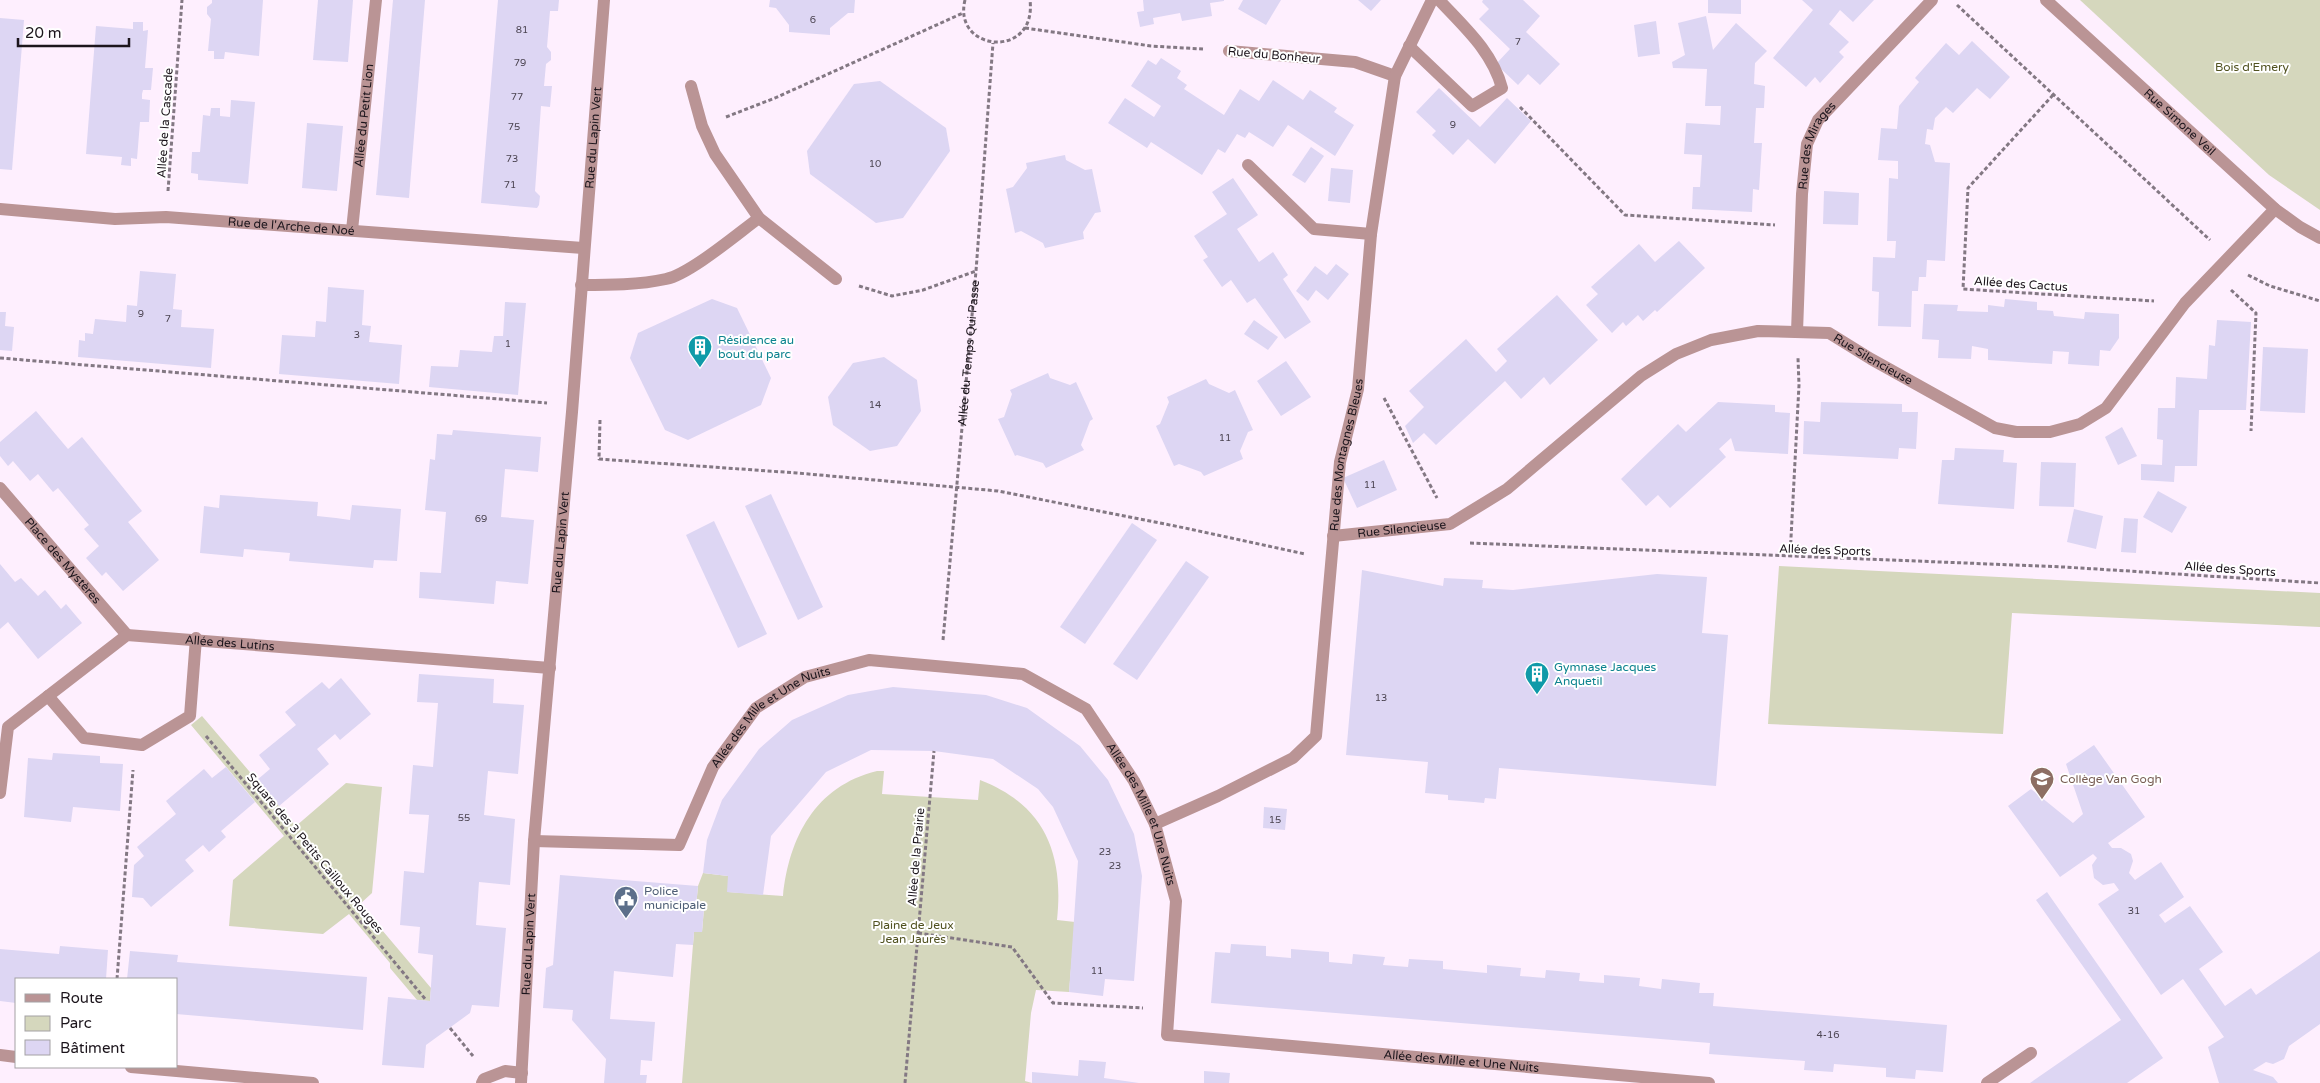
<svg xmlns="http://www.w3.org/2000/svg" width="2320" height="1083" viewBox="0 0 2320 1083" font-family="'Varela Round',sans-serif">
<rect width="100%" height="100%" fill="#feeffe"/>
<!-- green -->
<g fill="#d5d7bd">
<path d="M2080 0H2320V210L2269 175Z"/>
<path d="M1779 566 2320 593V627L2012 613 2003 734 1768 724Z"/>
<path d="M202 716 296 826 346 783 382 787 372 893 360 904 431 988 430 1001 417 1000 390 968V963L349 914 323 934 229 926 233 880 284 836 191 725Z"/>
<path d="M877 771H884L882 794 978 800 980 780C1045 805 1064 854 1057 920L1075 922 1069 992 1036 990 1031 1013 1025 1081 1032 1083H682L694 932H702L704 908 696 907 698 886 703 873 728 876V892L783 896C789 838 815 786 877 771Z"/>
</g>
<!-- building -->
<g fill="#ddd6f3">
<path d="M212 0H263L259 56 225 52 224 59H214V51H208L211 19 207 14V7L212 3Z"/>
<path d="M318 0H353L348 62 313 60Z"/>
<path d="M393 0H425L409 198 376 195Z"/>
<path d="M498 0H559L558 11H550L547 47 551 52V60L546 64 544 86H552L550 107 541 106 535 191 540 196 539 205 537 208 481 203Z"/>
<path d="M770 0H855L854 13H848L830 28V35L789 32V25L776 8 769 7Z"/>
<path d="M1143 0H1224V1L1210 3 1212 16 1182 21 1180 13 1153 18 1154 24 1140 27 1137 12 1144 11Z"/>
<path d="M1243 0H1281L1266 25 1238 9Z"/>
<path d="M1358 0H1381L1371 11Z"/>
<path d="M1483 0H1523L1540 16 1526 32 1560 64 1540 85 1528 74 1518 85 1496 64 1510 49 1479 19 1489 9 1482 2Z"/>
<path d="M1708 0H1741V14L1708 13Z"/>
<path d="M1802 0H1874L1853 22 1840 10 1829 24 1849 42 1839 52 1844 57 1820 83 1815 77 1806 87 1773 58 1813 10Z"/>
<path d="M1706 16 1713 50 1736 23 1767 51 1755 63 1754 84 1765 86 1764 108H1756L1754 143H1762L1759 190 1753 189 1752 212 1692 209 1693 187H1700L1702 155 1684 154 1686 123 1720 125 1721 106H1705L1707 69 1673 68 1672 62 1685 55 1678 23Z"/>
<path d="M0 18 24 20 12 170 0 169Z"/>
<path d="M1656 21 1660 54 1638 57 1634 25Z"/>
<path d="M133 22H143V31L148 30 145 68H153L151 90H143L142 94V99L150 100 149 122H140L137 159 131 158V166L121 165 122 157 86 154 96 26 133 29Z"/>
<path d="M1972 41 2010 77 1990 99 1977 88 1953 113 1946 107 1935 118 1933 130 1927 129 1925 144 1930 145 1935 162 1950 163 1945 261 1927 260 1926 277H1919L1918 291H1912L1911 327 1878 326 1879 292 1872 291 1873 257 1895 258 1896 241H1887L1888 209 1889 178 1898 179V161L1878 160 1881 128 1897 129 1899 106 1919 82 1915 78 1946 43 1959 55Z"/>
<path d="M1161 58 1181 71 1177 78 1187 85 1184 89 1224 115 1240 89 1259 101 1273 80 1303 100 1310 90 1337 108 1334 112 1354 125 1335 156 1288 125 1273 147 1249 132 1245 138 1237 134 1225 153 1218 149 1202 175 1151 142 1147 148 1108 123 1125 98 1154 117 1161 106 1131 86 1148 60 1156 65Z"/>
<path d="M880 81 946 128 950 151 903 218 876 223 810 174 807 151 854 84Z"/>
<path d="M1439 88 1480 127 1507 98 1531 121 1495 164 1468 139 1453 155 1432 135 1436 131 1416 112Z"/>
<path d="M231 100 255 102 248 184 198 180V174L191 173 192 152H200L203 115 210 116 211 108H220V116L230 117Z"/>
<path d="M307 123 343 126 337 191 302 188Z"/>
<path d="M1311 147 1324 156 1305 183 1292 175Z"/>
<path d="M1065 155 1066 160 1085 170 1092 169 1101 212 1095 213 1083 232 1084 239 1045 248 1043 243 1021 231 1015 233 1006 189 1013 187 1027 168 1026 163Z"/>
<path d="M1331 168 1353 170 1350 203 1328 201Z"/>
<path d="M1233 178 1258 215 1237 229 1259 262 1273 252 1288 275 1283 279 1311 322 1285 339 1255 298 1247 303 1231 280 1222 287 1203 260 1208 257 1194 236 1227 214 1212 192Z"/>
<path d="M1824 191 1859 193 1858 225 1823 224Z"/>
<path d="M1679 241 1705 268 1657 312 1655 310 1643 321 1638 315 1626 326 1623 322 1612 333 1586 305 1598 294 1591 287 1639 244 1655 262Z"/>
<path d="M1336 264 1349 274 1328 300 1316 290 1308 301 1296 291 1315 266 1327 275Z"/>
<path d="M140 271 176 274 173 309 182 310 181 327 214 329 211 368 78 357 79 340 85 341V333L93 334 95 319 126 322 127 305 137 306Z"/>
<path d="M328 287 364 290 362 325 371 326 369 342 402 345 399 384 279 374 282 335 315 337 316 321 326 322Z"/>
<path d="M1557 295 1598 340 1550 385 1544 377 1521 399 1505 381 1436 445 1424 433 1413 443 1405 426 1424 407 1409 391 1466 339 1496 372 1507 361 1497 349Z"/>
<path d="M712 299 737 308 771 378 761 405 688 440 665 430 630 358 638 333Z"/>
<path d="M2005 299 2037 302V310L2053 311 2054 316 2084 319 2085 312 2119 314V338L2110 351 2100 350 2099 366 2068 364 2069 352 2053 351 2052 364 1988 360V349L1972 346 1971 359 1938 358 1939 340 1922 339 1924 304 1958 305 1957 311 1988 312V305L2004 307Z"/>
<path d="M505 302 526 303 518 395 429 387 431 366 458 367 460 350 492 352 494 336H503Z"/>
<path d="M0 312H6L5 326 14 327 12 351 0 350Z"/>
<path d="M1254 320 1278 337 1268 350 1244 334Z"/>
<path d="M2217 320 2251 322 2246 410H2199L2197 466H2175L2174 482 2141 480V464L2162 465 2163 440 2157 439 2158 408H2175L2176 377 2207 379 2209 345 2215 346Z"/>
<path d="M2263 347 2308 349 2305 413 2260 411Z"/>
<path d="M884 357 917 380 921 411 897 446 870 451 833 425 828 397 853 363Z"/>
<path d="M1286 361 1311 397 1281 416 1257 381Z"/>
<path d="M1048 373 1050 378 1070 385 1076 382 1093 419 1090 421 1081 445 1084 450 1046 468 1043 463 1017 455 1015 456 998 419 1004 417 1012 394 1010 390Z"/>
<path d="M1206 379 1209 384 1229 393 1235 390 1253 430 1248 432 1240 451 1243 459 1204 476 1201 472 1179 464 1174 466 1156 426 1160 424 1169 402 1167 397Z"/>
<path d="M1718 402 1775 405V412L1790 413 1788 454 1735 451 1731 438 1719 449 1726 457 1670 508 1658 495 1646 506 1621 479 1678 424 1686 432Z"/>
<path d="M1821 402 1902 404V412H1918L1916 449 1899 448 1898 459 1803 454 1804 421 1820 422Z"/>
<path d="M36 411 68 449 82 437 142 511 128 522 159 560 123 591 106 572 102 576 86 558 99 546 84 529 89 525 58 488 53 492 38 474 30 481 13 461 8 466 0 456V442Z"/>
<path d="M2122 427 2137 456 2118 465 2105 437Z"/>
<path d="M453 430 541 437 538 472 505 469 501 517 534 520 528 584 496 581 494 604 419 598 420 572 441 573 446 512 425 510 430 459 435 460 437 434 452 435Z"/>
<path d="M1955 448 2004 450 2003 462 2017 463 2014 509 1938 504 1942 460H1954Z"/>
<path d="M1384 460 1397 490 1357 508 1343 478Z"/>
<path d="M2041 462 2076 463 2074 507 2039 506Z"/>
<path d="M2158 491 2187 507 2172 533 2143 517Z"/>
<path d="M771 494 823 607 798 620 745 506Z"/>
<path d="M220 495 318 502 317 516 336 518 350 520 352 505 401 509 397 561 374 560 373 568 289 561 290 553 266 551 244 549 243 557 200 553 204 506 219 508Z"/>
<path d="M2074 509 2103 516 2096 549 2067 542Z"/>
<path d="M2124 518 2138 519 2136 553 2121 552Z"/>
<path d="M714 521 767 634 738 648 686 535Z"/>
<path d="M1132 523 1157 540 1085 644 1060 627Z"/>
<path d="M1186 561 1209 577 1137 680 1113 664Z"/>
<path d="M0 564 15 582 21 578 38 596 45 590 61 609 66 604 82 623 38 659 8 622 0 629Z"/>
<path d="M1362 570 1443 586 1444 578 1483 580 1482 588 1513 590 1657 574 1707 577 1702 633 1728 635 1716 786 1499 768 1496 799 1485 798 1484 803 1474 802 1448 800V795L1425 793 1428 762 1346 755Z"/>
<path d="M419 674 494 679 493 703 524 705 518 774 488 771 484 815 515 819 510 885 479 882 476 925 506 928 499 1007 472 1005 470 1013 426 1045 424 1068 382 1065 388 997 430 1001 433 955 418 953 420 927 400 925 404 871 424 873 429 815 409 814 413 765 433 767 438 703 417 702Z"/>
<path d="M341 678 371 714 340 740 335 734 317 749 329 764 279 806 257 780 270 769 259 755 296 725 285 712 322 682 329 689Z"/>
<path d="M893 687 986 695 1027 708 1080 746 1108 780 1134 834 1142 876 1134 981 1105 979 1103 996 1069 992 1078 861 1053 807 1038 789 993 759 934 751 871 750 826 772 771 836 763 895 727 892 728 876 703 873 707 840 722 800 759 749 792 720 848 695Z"/>
<path d="M2094 745 2145 817 2108 843 2112 848H2121L2131 854 2133 861 2129 873 2135 880 2161 862 2184 897 2159 915 2165 923 2190 906 2223 952 2199 969 2225 1006 2251 988 2256 995 2320 951V1024L2289 1046 2284 1059 2273 1064 2266 1062 2253 1070 2273 1077 2278 1083H2219L2208 1047 2224 1037 2183 979 2161 995 2098 904 2119 890 2114 883 2103 885 2094 878 2092 865 2097 858 2093 854 2060 877 2008 806 2031 789 2073 823 2083 814 2066 764Z"/>
<path d="M53 753 100 756V763L123 764 120 811 73 807 71 822 24 817 28 758 52 760Z"/>
<path d="M226 767 255 802 221 831 226 837 209 852 203 845 185 860 194 871 151 907 143 898 132 897 134 865 144 856 137 847 176 814 166 801 204 769 212 778Z"/>
<path d="M1264 807 1287 809 1285 830 1263 828Z"/>
<path d="M560 875 698 886 696 907 704 908 702 932H694L693 945 676 944 673 977 614 971 610 1019 655 1022 652 1061 641 1060 640 1075H647L646 1083H604L606 1059 572 1020 573 1010 543 1008 546 968 553 965Z"/>
<path d="M2047 892 2163 1058 2127 1083H2030L2121 1020 2036 900Z"/>
<path d="M1231 944 1266 946V956L1291 958V949L1329 952V962L1352 964 1353 954 1385 957 1383 965 1408 967 1409 959 1443 961V969L1487 973V965L1521 968 1520 976 1545 978 1546 970 1580 973 1579 981 1604 983V975L1640 978 1639 986 1661 989 1662 979 1700 983 1699 993H1714L1713 1006 1947 1025 1943 1072 1916 1070 1915 1079 1886 1077V1068L1834 1064 1833 1072 1804 1070 1805 1061 1709 1054 1710 1043 1211 1003 1215 952 1230 953Z"/>
<path d="M60 946 108 950 106 979H16V1003L0 1001V949L59 954Z"/>
<path d="M130 951 178 955 177 962 367 977 363 1030 176 1014V979H127Z"/>
<path d="M1079 1060 1106 1062 1104 1078 1139 1083H1032V1072L1078 1076Z"/>
<path d="M1204 1071 1230 1073 1229 1083H1204Z"/>
</g>
<g fill="none" stroke-linecap="round" stroke-linejoin="round">
<!-- path -->
<g stroke="#837883" stroke-width="3" stroke-dasharray="4 2.5" stroke-linecap="butt">
<path d="M965 0C952 52 1037 60 1030 0"/>
<path d="M1957 5 2210 240"/>
<path d="M1025 28 1151 46 1203 49"/>
<path d="M2053 95 1968 188 1963 289 2154 301"/>
<path d="M1520 107 1625 215 1775 225"/>
<path d="M726 117 775 98 963 13"/>
<path d="M168 191 182 0"/>
<path d="M2248 275 2270 286 2320 301"/>
<path d="M859 286 892 296 923 290 976 271"/>
<path d="M2231 290 2256 313 2251 431"/>
<path d="M0 358 547 403"/>
<path d="M1384 398 1437 498"/>
<path d="M600 420 599 459 797 473 998 491 1185 528 1305 554"/>
<path d="M1470 543 2064 567 2320 583"/>
<path d="M1790 557 1799 385 1798 358"/>
<path id="s1" d="M943 640 976 271 993 43"/>
<path d="M206 736 426 1000"/>
<path d="M918 933 1012 947 1053 1003 1143 1008"/>
<path d="M117 979 133 770"/>
<path d="M450 1028 473 1056"/>
<path d="M905 1083 934 751"/>
</g>
<!-- lane -->
<g stroke="#ba9495" stroke-width="12">
<path d="M1409 46 1472 106 1502 88C1492 51 1464 27 1439 0"/>
<path d="M1987 1083 2031 1053"/>
</g>
<!-- street -->
<g stroke="#ba9495" stroke-width="12">
<path id="s2" d="M2046 0 2275 209 2300 227 2320 238"/>
<path d="M1229 51 1355 62 1395 76"/>
<path d="M691 86 702 126 715 154 759 218 836 279"/>
<path d="M1248 165 1314 229 1371 234"/>
<path id="s3" d="M0 209 115 219 166 217 583 248"/>
<path id="s4" d="M352 230 376 0"/>
<path d="M581 285C609 285 639 285 666 279 690 274 737 234 759 218"/>
<path id="s5" d="M1797 332 1802 194 1807 144 1818 120 1932 0"/>
<path id="s6" d="M0 488 127 635"/>
<path id="s7" d="M1333 536 1450 524 1507 489 1641 376 1676 354 1711 340 1758 331 1829 333 1871 359 1995 428 2016 432H2050L2080 424 2106 408 2185 303 2275 209"/>
<path d="M48 696 84 738 142 745 190 716 196 638"/>
<path id="s8" d="M0 793 8 727 127 635 550 668"/>
<path id="s9" d="M1155 824 1218 796 1293 758 1316 736 1340 462 1358 389 1371 234 1395 76 1432 0"/>
<path id="s10" d="M534 841 679 845 713 767 756 708 805 677 869 660 1023 674 1086 709 1134 781 1155 824 1176 901 1167 1035 1709 1083"/>
<path d="M0 1055 16 1057"/>
<path d="M131 1067 313 1083"/>
<path d="M482 1083 484 1079 505 1071 522 1073"/>
<path id="s11" d="M521 1083 534 841 572 412 604 0"/>
</g>
</g>
<!-- icons -->
<defs>
<symbol id="building-pin" viewBox="-11 -11 22 30"><path d="M0 17L-7.5 6A9.5 9.5 0 1 1 7.5 6Z" fill="#0f9aa8" stroke="#fff"/><path d="M-4-6H4V6H1V3H-1V6H-4ZM-2.5-4.3h1.7v1.8h-1.7ZM.8-4.3h1.7v1.8H.8ZM-2.5-1h1.7V.8h-1.7ZM.8-1h1.7V.8H.8Z" fill="#fff"/></symbol>
<symbol id="school-pin" viewBox="-11 -11 22 30"><path d="M0 17L-7.5 6A9.5 9.5 0 1 1 7.5 6Z" fill="#8d6e63" stroke="#fff"/><path d="M0-5L7-2L0 1L-7-2ZM-4 1L0 2.5L4 1V4Q0 6-4 4Z" fill="#fff"/></symbol>
<symbol id="civic-pin" viewBox="-11 -11 22 30"><path d="M0 17L-7.5 6A9.5 9.5 0 1 1 7.5 6Z" fill="#5c6f8a" stroke="#fff"/><path d="M-.6-6.5H3V-4.5H.6V-3L4-1V1h2V6H-6V1h2V-1L-.6-3ZM-1.2 2.5V6h2.4V2.5Z" fill="#fff"/></symbol>
</defs>
<g fill-rule="evenodd">
<use href="#building-pin" x="686" y="333" width="28" height="38"/>
<use href="#building-pin" x="1523" y="660" width="28" height="38"/>
<use href="#school-pin" x="2028" y="765" width="28" height="38"/>
<use href="#civic-pin" x="612" y="884" width="28" height="38"/>
</g>
<g text-anchor="middle" stroke-width="4" stroke-linejoin="round" paint-order="stroke">
<!-- number labels -->
<g font-size="10" fill="#4c4552">
<text x="813" y="23">6</text>
<text x="522" y="33">81</text>
<text x="1518" y="45">7</text>
<text x="520" y="66">79</text>
<text x="517" y="100">77</text>
<text x="1453" y="128">9</text>
<text x="514" y="130">75</text>
<text x="512" y="162">73</text>
<text x="875" y="167">10</text>
<text x="510" y="188">71</text>
<text x="141" y="317">9</text>
<text x="168" y="322">7</text>
<text x="357" y="338">3</text>
<text x="508" y="347">1</text>
<text x="875" y="408">14</text>
<text x="1225" y="441">11</text>
<text x="1370" y="488">11</text>
<text x="481" y="522">69</text>
<text x="1381" y="701">13</text>
<text x="464" y="821">55</text>
<text x="1275" y="823">15</text>
<text x="1105" y="855">23</text>
<text x="1115" y="869">23</text>
<text x="2134" y="914">31</text>
<text x="1097" y="974">11</text>
<text x="1828" y="1038">4-16</text>
</g>
<!-- street labels -->
<g font-size="12" fill="#1c151c" stroke="#fff">
<text transform="translate(1274 55) rotate(5)" y="4">Rue du Bonheur</text>
<text dy="4" stroke="none"><textPath href="#s4" startOffset="115">Allée du Petit Lion</textPath></text>
<text transform="translate(165 123) rotate(-86)" y="4">Allée de la Cascade</text>
<text dy="4" stroke="none"><textPath href="#s2" startOffset="181">Rue Simone Veil</textPath></text>
<text dy="4" stroke="none"><textPath href="#s11" startOffset="948">Rue du Lapin Vert</textPath></text>
<text dy="4" stroke="none"><textPath href="#s5" startOffset="190">Rue des Mirages</textPath></text>
<text dy="4" stroke="none"><textPath href="#s3" startOffset="292">Rue de l'Arche de Noé</textPath></text>
<text transform="translate(2021 284) rotate(4)" y="4">Allée des Cactus</text>
<text dy="4" stroke="none"><textPath href="#s1" startOffset="288">Allée du Temps Qui Passe</textPath></text>
<text dy="4" stroke="none"><textPath href="#s7" startOffset="609">Rue Silencieuse</textPath></text>
<text dy="4" stroke="none"><textPath href="#s9" startOffset="468">Rue des Montagnes Bleues</textPath></text>
<text dy="4" stroke="none"><textPath href="#s7" startOffset="69">Rue Silencieuse</textPath></text>
<text dy="4" stroke="none"><textPath href="#s11" startOffset="542">Rue du Lapin Vert</textPath></text>
<text transform="translate(1825 550) rotate(2)" y="4">Allée des Sports</text>
<text dy="4" stroke="none"><textPath href="#s6" startOffset="96">Place des Mystères</textPath></text>
<text transform="translate(2230 569) rotate(4)" y="4">Allée des Sports</text>
<text dy="4" stroke="none"><textPath href="#s8" startOffset="320">Allée des Lutins</textPath></text>
<text dy="4" stroke="none"><textPath href="#s10" startOffset="309">Allée des Mille et Une Nuits</textPath></text>
<text dy="4" stroke="none"><textPath href="#s10" startOffset="774">Allée des Mille et Une Nuits</textPath></text>
<text transform="translate(315 853) rotate(50)" y="4">Square des 3 Petits Cailloux Rouges</text>
<text transform="translate(916 857) rotate(-85)" y="4">Allée de la Prairie</text>
<text dy="4" stroke="none"><textPath href="#s11" startOffset="139">Rue du Lapin Vert</textPath></text>
<text dy="4" stroke="none"><textPath href="#s10" startOffset="1298">Allée des Mille et Une Nuits</textPath></text>
</g>
<!-- park labels -->
<g font-size="12" fill="#515220" stroke="#fff">
<text x="2252" y="71">Bois d'Emery</text>
<text x="913" y="929">Plaine de Jeux<tspan x="913" dy="14">Jean Jaurès</tspan></text>
</g>
<!-- culture labels -->
<g font-size="12" fill="#0d838f" stroke="#fff" text-anchor="start">
<text x="718" y="344">Résidence au<tspan x="718" dy="14">bout du parc</tspan></text>
<text x="1554" y="671">Gymnase Jacques<tspan x="1554" dy="14">Anquetil</tspan></text>
</g>
<!-- education labels -->
<g font-size="12" fill="#785e54" stroke="#fff" text-anchor="start">
<text x="2060" y="783">Collège Van Gogh</text>
</g>
<!-- service labels -->
<g font-size="12" fill="#4e5e75" stroke="#fff" text-anchor="start">
<text x="644" y="895">Police<tspan x="644" dy="14">municipale</tspan></text>
</g>
</g>
<!-- legend -->
<rect x="15" y="978" width="162" height="90" fill="#ffffff" stroke="#a4a1a4"/>
<rect x="25" y="994" width="25" height="8" fill="#ba9495" stroke="#a4a1a4"/>
<text x="60" y="1003" font-size="15" fill="#1c151c">Route</text>
<rect x="25" y="1016" width="25" height="15" fill="#d5d7bd" stroke="#a4a1a4"/>
<text x="60" y="1028" font-size="15" fill="#1c151c">Parc</text>
<rect x="25" y="1040" width="25" height="15" fill="#ddd6f3" stroke="#a4a1a4"/>
<text x="60" y="1053" font-size="15" fill="#1c151c">Bâtiment</text>
<!-- scale -->
<path d="M18 38v8h111v-8" fill="none" stroke="#1c151c" stroke-width="2.5"/>
<text x="25" y="38" font-size="15" fill="#1c151c" stroke="#ffffff" stroke-width="4" paint-order="stroke">20 m</text>
</svg>
